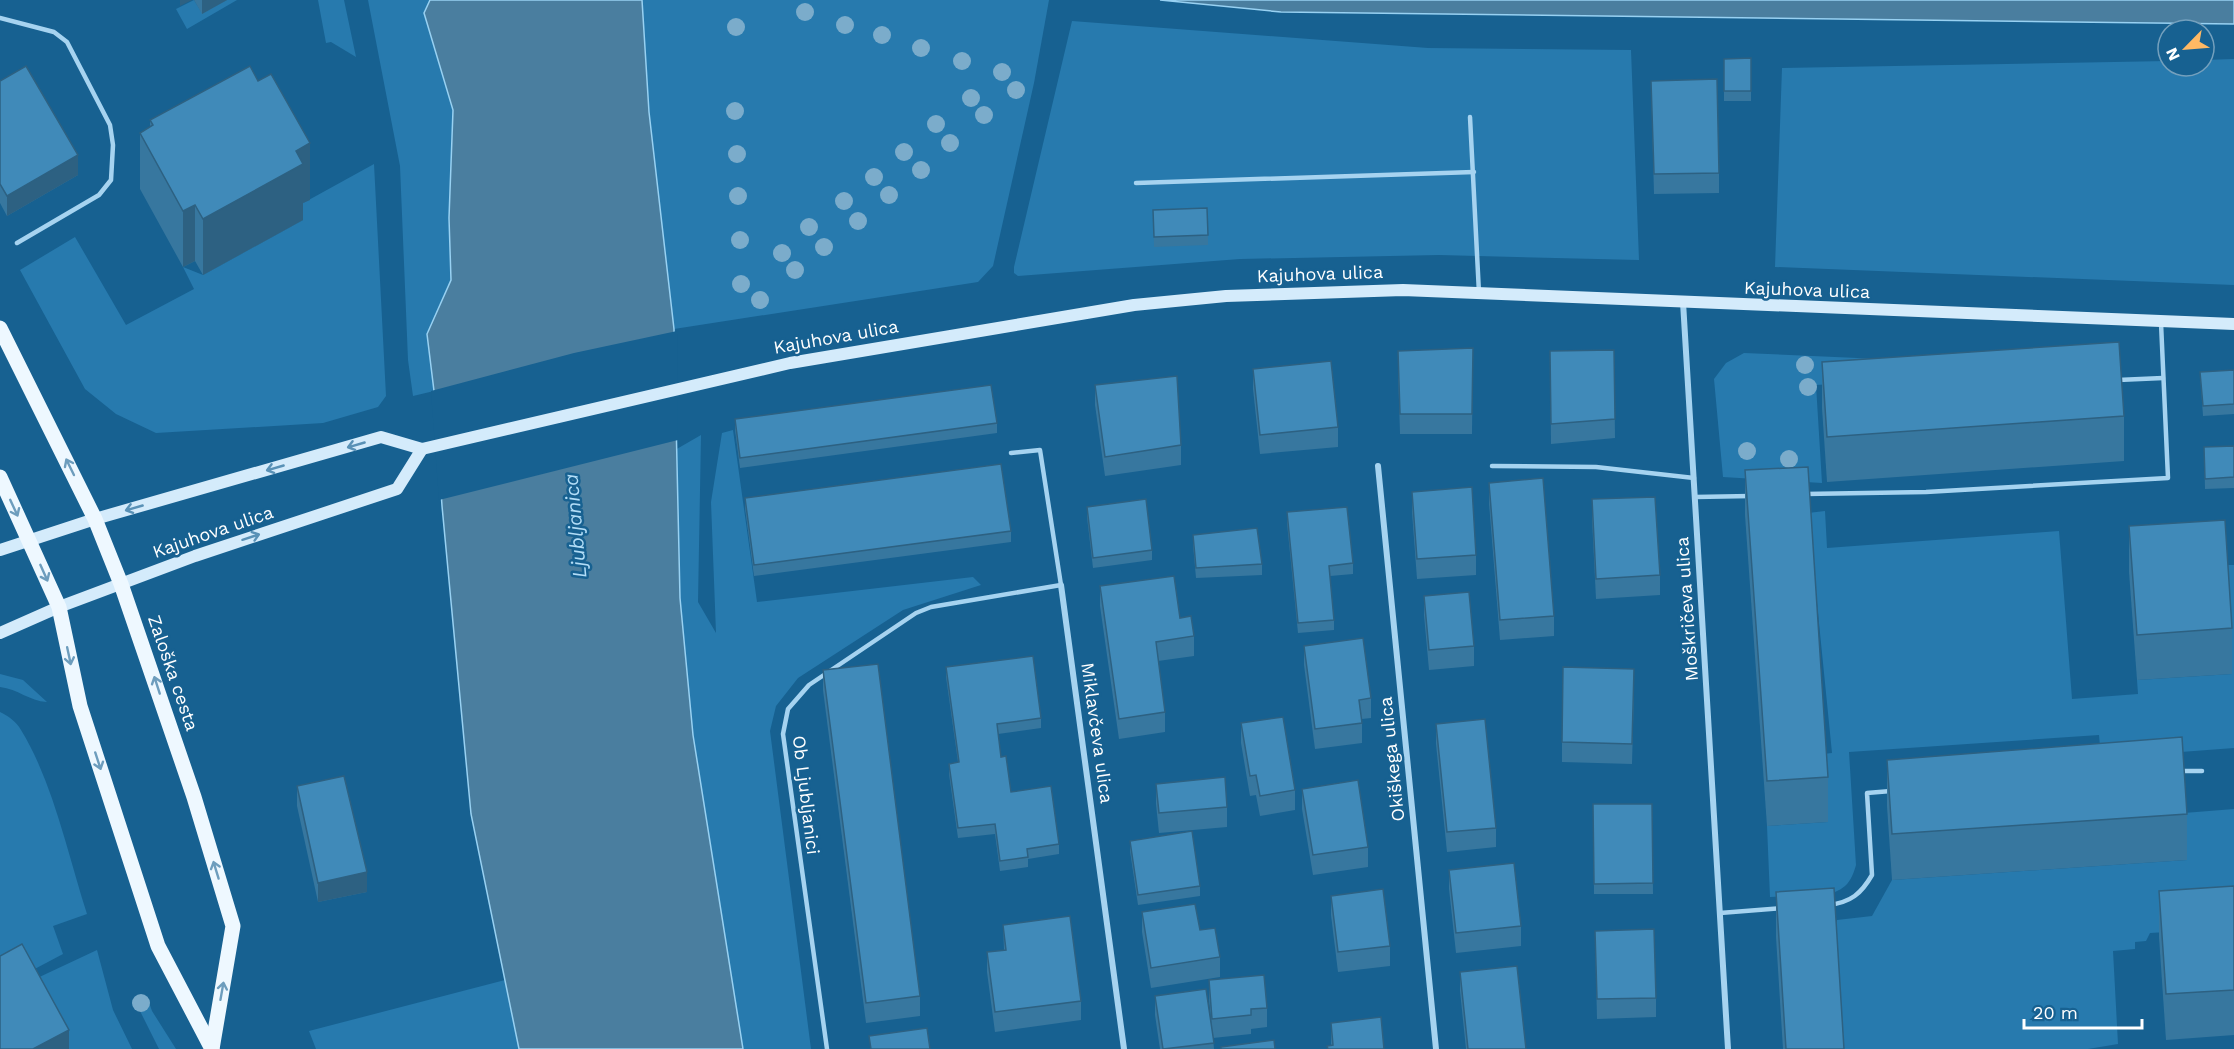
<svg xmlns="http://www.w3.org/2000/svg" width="2234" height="1049" viewBox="0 0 2234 1049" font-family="'Work Sans',sans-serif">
<rect width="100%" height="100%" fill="#176191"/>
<!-- green -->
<g fill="#277aae">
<path d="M194 0 202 13 227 0H237L187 29 176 9Z"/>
<path d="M318 0H344L356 57 331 42 326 43Z"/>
<path d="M368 0H430L424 13 453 110 449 218 451 280 427 334 434 391 413 396 408 360 400 166Z"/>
<path d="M642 0H1049L1034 83 993 266 978 282 674 329 649 112Z"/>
<path d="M1072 21 1428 48 1631 50 1639 260 1439 255 1240 259 1018 276 1014 273V267Z"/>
<path d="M2234 59V285L1775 267 1782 68 2168 61V66H2204V60Z"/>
<path d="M374 164 386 396 378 407 323 423 156 433 116 414 85 389 20 270 75 237 126 325 194 289 183 267 203 275 303 220 296 207Z"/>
<path d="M1744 353 2085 368 1816 385 1822 483 1723 477 1714 379 1726 363Z"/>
<path d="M733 430 757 602 973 577 981 585 903 610 798 678 776 706 770 731 811 1049H743L693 735 680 598 675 450 701 435 698 602 716 633 711 502 722 433Z"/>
<path d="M1825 511 1827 548 2059 531 2072 699 2138 694 2137 680 2232 674 2225 565H2234V748L2101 758 2099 735 1849 752 1856 865C1854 872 1851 881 1845 886 1828 901 1792 895 1770 897L1767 826 1828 822 1823 754 1832 753 1808 513Z"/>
<path d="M0 674 23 680 47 702C29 701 18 689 0 687Z"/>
<path d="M0 712C8 716 16 721 21 730 53 782 68 855 87 914L53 926 63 954 12 981 0 961Z"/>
<path d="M2234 809V928L2150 933 2146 941 2135 942V949L2113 951 2118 1044 2088 1049H1841L1834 933 1837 920 1872 916 1892 880 2187 860 2184 813Z"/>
<path d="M97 950 113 1010 132 1049H59L16 988Z"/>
<path d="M505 980 519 1049H316L309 1031Z"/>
<path d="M147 997 152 1011 176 1049H159L134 999Z"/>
</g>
<!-- water -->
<g fill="#4a7e9f" stroke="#98d1f2" stroke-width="1.5">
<path d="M430 0H642L649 112 674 329 680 598 693 735 743 1049H519L471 814 442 506 434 391 427 334 451 280 449 218 453 110 424 13Z"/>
<path d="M1160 0H2234V24L1281 12Z"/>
</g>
<!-- pier -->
<path fill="#176191" d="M677 331 678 440 439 500 431 391 574 353Z"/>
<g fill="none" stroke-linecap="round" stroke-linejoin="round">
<!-- lane -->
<g stroke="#a6d3f0" stroke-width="4.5">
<path d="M0 18 54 32 67 42 110 125 113 145 111 180 99 195 17 243"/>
<path d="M1470 117 1479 293"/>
<path d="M1136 183 1474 172"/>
<path d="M2118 380 2163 378"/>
<path d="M1492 466 1596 467 1694 478"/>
<path d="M1805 494 1926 492 2168 478 2161 323"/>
<path d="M1695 497 1751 496"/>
<path d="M2181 771H2202"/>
<path d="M1829 905C1851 902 1861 894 1872 875L1867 793 1891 791"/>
<path d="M1720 913 1782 908"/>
<path d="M827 1049 783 734 788 709 809 685 916 613 931 607 1061 585 1040 450 1011 453"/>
</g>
<!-- street -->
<g stroke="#a6d3f0" stroke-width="6">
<path d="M1683 302 1728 1049"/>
<path d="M1378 466 1436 1049"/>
<path d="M1061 585 1124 1049"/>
</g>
<!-- secondary -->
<g stroke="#d4ebfb" stroke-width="12">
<path d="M0 550 95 519 381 437 422 449 790 363 1134 305 1226 296 1403 290 2234 324"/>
<path d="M0 633 59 607 195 556 397 489 422 449"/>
</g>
<!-- primary -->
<g stroke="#eef8ff" stroke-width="15">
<path d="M0 328 95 519 121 584 194 797 233 926 212 1049"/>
<path d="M0 477 59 607 80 706 158 946 212 1049"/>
</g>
</g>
<!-- trees -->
<g fill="#7baccb">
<circle cx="805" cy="12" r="9"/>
<circle cx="845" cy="25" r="9"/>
<circle cx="736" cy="27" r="9"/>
<circle cx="882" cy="35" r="9"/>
<circle cx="921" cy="48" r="9"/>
<circle cx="962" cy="61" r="9"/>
<circle cx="1002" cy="72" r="9"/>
<circle cx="1016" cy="90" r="9"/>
<circle cx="971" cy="98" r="9"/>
<circle cx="735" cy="111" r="9"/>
<circle cx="984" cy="115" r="9"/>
<circle cx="936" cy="124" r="9"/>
<circle cx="950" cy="143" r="9"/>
<circle cx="904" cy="152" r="9"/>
<circle cx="737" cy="154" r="9"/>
<circle cx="921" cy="170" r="9"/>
<circle cx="874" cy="177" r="9"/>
<circle cx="889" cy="195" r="9"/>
<circle cx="738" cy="196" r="9"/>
<circle cx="844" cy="201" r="9"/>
<circle cx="858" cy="221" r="9"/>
<circle cx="809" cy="227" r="9"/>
<circle cx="740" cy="240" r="9"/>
<circle cx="824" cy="247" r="9"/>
<circle cx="782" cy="253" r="9"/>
<circle cx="795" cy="270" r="9"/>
<circle cx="741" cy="284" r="9"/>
<circle cx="760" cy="300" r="9"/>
<circle cx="1805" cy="365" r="9"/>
<circle cx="1808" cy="387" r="9"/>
<circle cx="1747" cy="451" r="9"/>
<circle cx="1789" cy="459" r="9"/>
<circle cx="141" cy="1003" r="9"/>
</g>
<!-- wall -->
<g fill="#37779f">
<path d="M194 0H227L202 14Z"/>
<path d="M1751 58V101H1724V59Z"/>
<path d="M0 81 78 175 7 216 0 203Z"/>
<path d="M1651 81 1719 173V193L1654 194Z"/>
<path d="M150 120 310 200 303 203V220L203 275 195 261 183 267 140 189V133L150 127Z"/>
<path d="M1153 210 1208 235V245L1154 247Z"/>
<path d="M1473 348 1472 434H1400L1398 370Z"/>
<path d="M1614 350 1615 438 1551 444 1550 351Z"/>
<path d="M1822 362 2124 416V461L1827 482 1822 408Z"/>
<path d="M1253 369 1338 427V447L1260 454 1253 389Z"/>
<path d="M2234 370V414L2203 416 2200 372Z"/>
<path d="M1095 385 1181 445V465L1105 476 1095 405Z"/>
<path d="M735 419 997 423V433L740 468 735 430Z"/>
<path d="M2234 446V488L2205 489 2204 447Z"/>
<path d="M1745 470 1828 777V822L1767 826 1745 515Z"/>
<path d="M1489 483 1554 616V636L1500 640 1489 503Z"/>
<path d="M1412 492 1476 555V575L1417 579 1412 512Z"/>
<path d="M745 498 1011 531V542L754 576 745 508Z"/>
<path d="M1592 499 1660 575V595L1596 599 1592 519Z"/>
<path d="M1087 507 1152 550V560L1093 568 1087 517Z"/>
<path d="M1287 512 1353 563V574L1330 576 1334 620V630L1298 633 1287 523Z"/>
<path d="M2129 526 2232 628V674L2137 680 2129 572Z"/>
<path d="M1193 535 1262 564V575L1196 578 1193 545Z"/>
<path d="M1100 586 1180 618 1194 636V656L1158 661 1165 712V732L1119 739 1100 606Z"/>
<path d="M1424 596 1474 646V666L1429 670 1424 615Z"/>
<path d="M1304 646 1371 698V718L1362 719V743L1315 749 1304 665Z"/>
<path d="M946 667 1041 718V728L998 734 1001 757 1011 792 1059 844V854L1028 859V867L1000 871 995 834 958 838 949 774V764L958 762 946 677Z"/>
<path d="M823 670 920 996V1016L866 1023 823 690Z"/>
<path d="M1634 689 1632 764 1562 762V742Z"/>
<path d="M1241 723 1295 790V810L1260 816 1256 795 1250 796 1241 743Z"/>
<path d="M1436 724 1496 828V847L1447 852 1436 744Z"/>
<path d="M1887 760 2187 814V860L1892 880 1887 806Z"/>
<path d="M1156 784 1227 807V827L1159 833 1156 804Z"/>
<path d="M297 786 367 892 318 902 297 806Z"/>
<path d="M1302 789 1368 847V867L1313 875 1302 809Z"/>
<path d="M1593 804H1652L1653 894H1594Z"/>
<path d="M1130 841 1200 886V896L1138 905 1130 851Z"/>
<path d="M1449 870 1521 926V946L1456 953 1449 889Z"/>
<path d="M2234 886V1035L2166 1040 2159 937V891Z"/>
<path d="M1776 892 1844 1049H1783L1776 937Z"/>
<path d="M1331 896 1390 946V966L1338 972 1331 915Z"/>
<path d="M1142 912 1200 930 1220 957V977L1151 988 1142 932Z"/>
<path d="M1003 925 1081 1001V1020L995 1032 987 972V952L1004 950Z"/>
<path d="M1595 931 1656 998V1017L1597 1019Z"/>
<path d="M1460 972 1526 1049H1466L1460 991Z"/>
<path d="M1209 980 1267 1008V1027L1251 1029V1034L1213 1038 1214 1049H1160L1155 1015V996L1212 1029 1209 1000Z"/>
<path d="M1331 1023 1384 1049 1331 1045Z"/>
</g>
<!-- shaded-wall -->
<g fill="#2d6182">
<path d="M180 0H192L180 6Z"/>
<path d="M202 0H227L202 14Z"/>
<path d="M310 143V200L303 203V220L203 275V219L296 151Z"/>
<path d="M78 155V175L7 216V196Z"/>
<path d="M195 205V261L183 267V211Z"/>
<path d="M367 872V892L318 902V883Z"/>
<path d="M69 1030V1049H33Z"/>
</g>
<!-- building -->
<g fill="#408ab9" stroke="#2d6182" stroke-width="1.5">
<path d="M1751 58V91H1724V59Z"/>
<path d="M26 66 78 155 7 196 0 184V81Z"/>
<path d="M250 66 258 81 271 74 310 143 296 151 303 164 203 219 195 205 183 211 140 133 153 125 150 120Z"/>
<path d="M1717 79 1719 173 1654 174 1651 81Z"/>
<path d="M1207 208 1208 235 1154 237 1153 210Z"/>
<path d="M2119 342 2124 416 1827 437 1822 362Z"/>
<path d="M1473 348 1472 414H1400L1398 351Z"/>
<path d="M1614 350 1615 419 1551 424 1550 351Z"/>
<path d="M1331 361 1338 427 1260 435 1253 369Z"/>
<path d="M2234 370V404L2203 406 2200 372Z"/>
<path d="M1177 376 1181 445 1105 457 1095 385Z"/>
<path d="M991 385 997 423 740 458 735 419Z"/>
<path d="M2234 446V477L2205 479 2204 447Z"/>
<path d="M1001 464 1011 531 754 565 745 498Z"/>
<path d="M1808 467 1828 777 1767 781 1745 470Z"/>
<path d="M1543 478 1554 616 1500 620 1489 483Z"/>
<path d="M1472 487 1476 555 1417 559 1412 492Z"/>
<path d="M1655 497 1660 575 1596 579 1592 499Z"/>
<path d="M1146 499 1152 550 1093 558 1087 507Z"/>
<path d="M1347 507 1353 563 1329 566 1334 620 1298 623 1287 512Z"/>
<path d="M2225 520 2232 628 2137 635 2129 526Z"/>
<path d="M1257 528 1262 564 1196 568 1193 535Z"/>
<path d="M1174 576 1180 618 1191 616 1194 636 1156 642 1165 712 1119 719 1100 586Z"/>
<path d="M1469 592 1474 646 1429 650 1424 596Z"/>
<path d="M1363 638 1371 698 1359 700 1362 723 1315 729 1304 646Z"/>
<path d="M1033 656 1041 718 997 724 1001 757 1006 756 1011 792 1051 786 1059 844 1027 849 1028 857 1000 861 995 824 958 828 949 764 959 762 946 667Z"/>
<path d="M878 664 920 996 866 1003 823 670Z"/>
<path d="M1563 667 1634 669 1632 744 1562 742Z"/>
<path d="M1283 717 1295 790 1260 796 1256 775 1250 776 1241 723Z"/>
<path d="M1485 719 1496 828 1447 832 1436 724Z"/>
<path d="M2182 737 2187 814 1892 834 1887 760Z"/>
<path d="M344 776 367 872 318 883 297 786Z"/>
<path d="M1225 777 1227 807 1159 813 1156 784Z"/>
<path d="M1358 780 1368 847 1313 855 1302 789Z"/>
<path d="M1593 804H1652L1653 883 1594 884Z"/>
<path d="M1192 831 1200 886 1138 895 1130 841Z"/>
<path d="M1514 863 1521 926 1456 933 1449 870Z"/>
<path d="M2234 886V990L2166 994 2159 891Z"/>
<path d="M1834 888 1844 1049H1786L1776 892Z"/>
<path d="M1383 889 1390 946 1338 952 1331 896Z"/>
<path d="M1195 904 1200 930 1215 928 1220 957 1151 968 1142 912Z"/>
<path d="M1070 916 1081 1001 995 1012 987 952 1006 950 1003 925Z"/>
<path d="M1654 929 1656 998 1597 999 1595 931Z"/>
<path d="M22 944 69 1030 33 1049H0V956Z"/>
<path d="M1517 966 1526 1049H1468L1460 972Z"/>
<path d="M1264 975 1267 1008 1251 1009V1015L1212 1019 1209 980Z"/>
<path d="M1206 989 1214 1043 1163 1049 1155 996Z"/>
<path d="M1381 1017 1384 1049H1328L1327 1046 1333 1045 1331 1023Z"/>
<path d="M927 1028 930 1049H871L869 1036Z"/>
<path d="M1274 1040 1275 1049H1221V1047Z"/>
</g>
<!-- one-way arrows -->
<defs><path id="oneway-shaft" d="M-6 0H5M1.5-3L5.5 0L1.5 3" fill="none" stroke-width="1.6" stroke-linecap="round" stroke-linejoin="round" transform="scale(1.5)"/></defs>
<g stroke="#5991b6">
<use href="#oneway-shaft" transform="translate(356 445) rotate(164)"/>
<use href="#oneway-shaft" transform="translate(275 468) rotate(164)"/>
<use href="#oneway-shaft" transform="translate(134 508) rotate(164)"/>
<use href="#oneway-shaft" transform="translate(251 537) rotate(-18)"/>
</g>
<g stroke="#6d9dbd">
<use href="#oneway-shaft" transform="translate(70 467) rotate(-116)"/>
<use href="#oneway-shaft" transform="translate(14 508) rotate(65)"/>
<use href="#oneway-shaft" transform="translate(44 573) rotate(66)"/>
<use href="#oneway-shaft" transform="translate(69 656) rotate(78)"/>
<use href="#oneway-shaft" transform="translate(157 685) rotate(-108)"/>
<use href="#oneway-shaft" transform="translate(98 761) rotate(72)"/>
<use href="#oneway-shaft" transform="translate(216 870) rotate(-107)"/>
<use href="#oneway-shaft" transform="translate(222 991) rotate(-80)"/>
</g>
<g text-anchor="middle" stroke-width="5" stroke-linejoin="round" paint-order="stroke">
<!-- street labels -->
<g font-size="18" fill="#fff" stroke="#176191">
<text transform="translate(1320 274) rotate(-2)" y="6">Kajuhova ulica</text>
<text transform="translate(1807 290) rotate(2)" y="6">Kajuhova ulica</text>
<text transform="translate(836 337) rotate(-10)" y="6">Kajuhova ulica</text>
<text transform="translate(213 532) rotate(-19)" y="6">Kajuhova ulica</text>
<text transform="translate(1687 609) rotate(-94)" y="6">Moškričeva ulica</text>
<text transform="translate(173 673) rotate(71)" y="6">Zaloška cesta</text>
<text transform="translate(1097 733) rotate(82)" y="6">Miklavčeva ulica</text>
<text transform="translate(1392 759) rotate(-96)" y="6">Okiškega ulica</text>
<text transform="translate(806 795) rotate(83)" y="6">Ob Ljubljanici</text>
</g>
<!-- water labels -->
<g font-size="20" font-style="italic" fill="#b2ddf7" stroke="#176191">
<text transform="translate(575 526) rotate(-95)" y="7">Ljubljanica</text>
</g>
</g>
<!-- north arrow -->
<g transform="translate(2186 48) rotate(245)"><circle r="28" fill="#176191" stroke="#74a0bd" stroke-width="1.5"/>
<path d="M0-4.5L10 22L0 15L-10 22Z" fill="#ffb964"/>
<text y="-9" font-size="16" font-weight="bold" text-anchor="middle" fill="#ffffff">N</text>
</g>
<!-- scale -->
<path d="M2024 1019v9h118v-9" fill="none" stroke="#ffffff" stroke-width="3"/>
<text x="2033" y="1019" font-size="18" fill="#ffffff" stroke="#176191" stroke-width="4.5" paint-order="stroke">20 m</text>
</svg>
